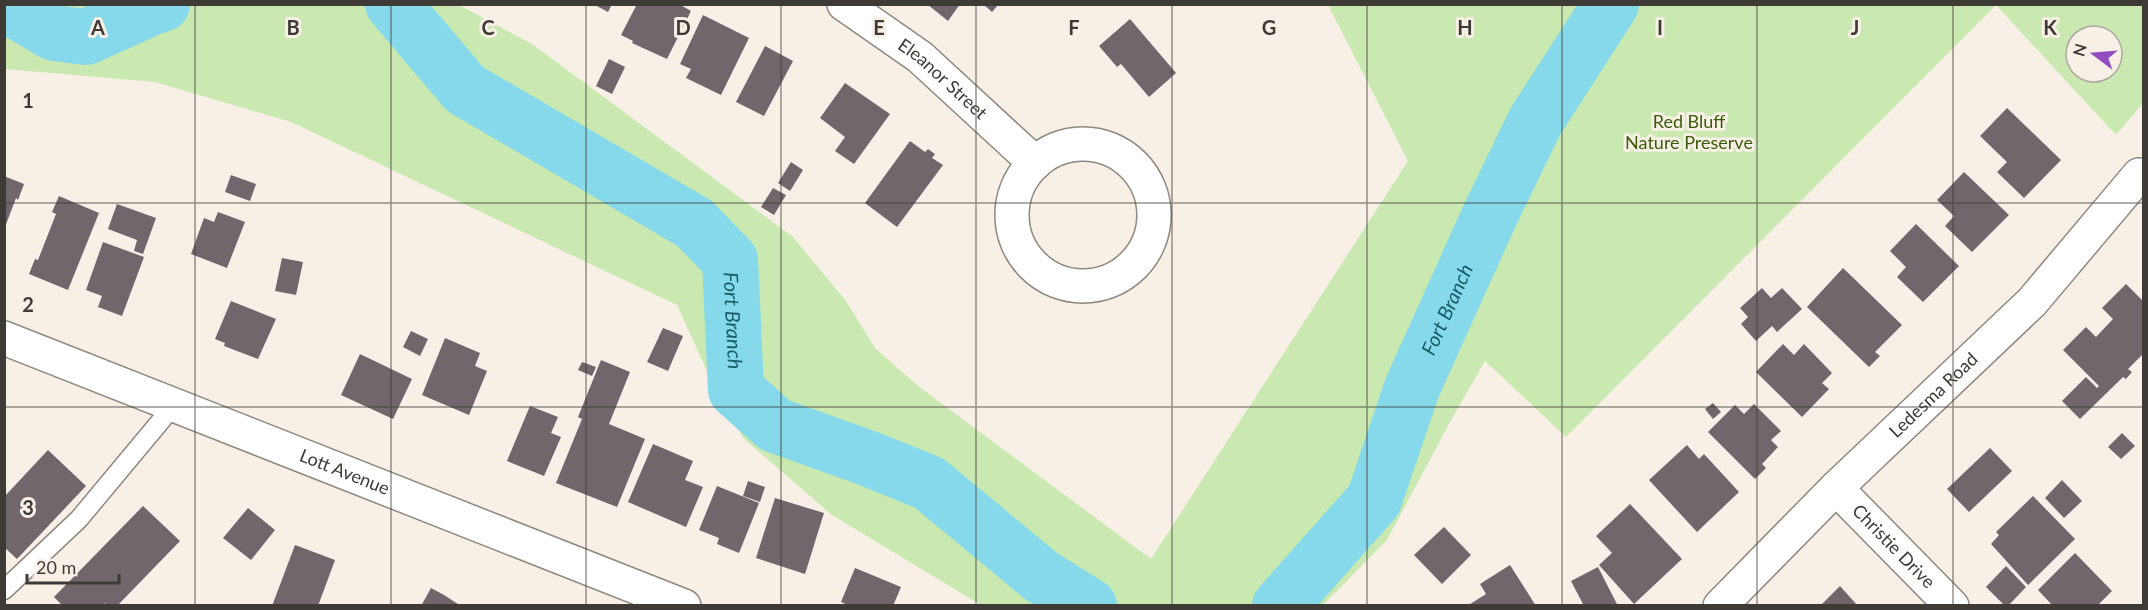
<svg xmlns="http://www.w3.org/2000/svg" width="2148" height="610" viewBox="0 0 2148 610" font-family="Lato,sans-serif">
<rect width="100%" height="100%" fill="#f8f0e7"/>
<!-- green -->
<path fill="#c9e9b0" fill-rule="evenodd" d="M4 5H459L532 44 793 237 846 301 875 348 918 386 1151 559 1408 161 1328 5H2143L2144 102 2116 135 1996 5 1566 437 1485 361 1451 420 1387 540 1323 605H981L832 515 743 438 707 371 677 305 291 122 155 82 5 69ZM2076 36H2112V72H2076Z"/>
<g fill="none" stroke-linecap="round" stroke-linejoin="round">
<!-- river -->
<g stroke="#85d9ea" stroke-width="56">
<path d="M5 4 54 33 86 37 148 9 162 4"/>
<path id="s1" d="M393 4 465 89 694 223 730 260 736 390 775 425 867 458 929 483 1041 576 1089 606"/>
<path id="s2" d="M1280 606 1374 500 1412 388 1489 217 1535 122 1611 4"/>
</g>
</g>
<!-- building -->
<g fill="#70666c">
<path d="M593 4H612L608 12Z"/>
<path d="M637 4H679L691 11 667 59 632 43 633 41 621 35Z"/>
<path d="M927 4H960L948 21Z"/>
<path d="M983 4H999L992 12Z"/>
<path d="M703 15 749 38 721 95 686 78 691 69 680 64Z"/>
<path d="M1130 19 1176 73 1149 97 1121 64 1117 67 1099 46Z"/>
<path d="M765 46 793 61 764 116 736 102Z"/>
<path d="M609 59 625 67 612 94 596 86Z"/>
<path d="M845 83 890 114 854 164 835 151 845 137 820 118Z"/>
<path d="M2007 108 2061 160 2024 198 1997 172 2007 162 1980 136Z"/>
<path d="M910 141 925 152 928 149 935 154 932 158 943 165 897 227 865 203Z"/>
<path d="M791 162 803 170 790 191 778 183Z"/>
<path d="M1964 172 2009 215 1972 252 1945 226 1954 216 1937 200Z"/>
<path d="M231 175 256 184 250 201 225 192Z"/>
<path d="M4 176 24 184 18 200 16 198 5 227Z"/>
<path d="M773 188 786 195 774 215 761 207Z"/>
<path d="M59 196 99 213 68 290 29 274 35 259 38 260 56 214 52 212Z"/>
<path d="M117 204 156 218 143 254 134 251 137 240 108 229Z"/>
<path d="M218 212 245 222 227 268 191 254 204 218 214 222Z"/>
<path d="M1916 224 1959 266 1923 302 1897 277 1906 267 1890 251Z"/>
<path d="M103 242 144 257 122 316 98 307 102 296 86 290Z"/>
<path d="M282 258 303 262 296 295 275 291Z"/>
<path d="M1843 268 1902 325 1875 352 1880 356 1869 367 1807 307Z"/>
<path d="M2126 284 2144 302V353L2128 369 2132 372 2126 379 2123 377 2080 419 2062 401 2086 377 2097 388 2099 386 2063 350 2086 327 2096 337 2113 319 2102 308Z"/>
<path d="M1762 288 1771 298 1782 288 1802 309 1777 332 1772 326 1756 341 1741 324 1748 317 1740 308Z"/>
<path d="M231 301 276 319 258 359 224 346 225 343 215 339Z"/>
<path d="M663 328 683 336 668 371 647 362Z"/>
<path d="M411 331 428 339 420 356 403 347Z"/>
<path d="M445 338 480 353 475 366 487 371 469 415 422 395Z"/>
<path d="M1783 344 1794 355 1804 344 1832 373 1822 383 1829 389 1802 417 1756 372Z"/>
<path d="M360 354 412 379 393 419 341 395Z"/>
<path d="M601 360 630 372 609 424 645 439 617 507 556 483 582 419 578 417Z"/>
<path d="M582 362 596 367 592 376 578 370Z"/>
<path d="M1713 403 1721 412 1713 419 1705 409Z"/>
<path d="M1754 404 1781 431 1771 440 1778 447 1762 464 1766 468 1755 479 1708 432 1735 405 1744 414Z"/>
<path d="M530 406 558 417 551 433 561 437 544 476 507 461Z"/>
<path d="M2122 433 2135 446 2121 459 2108 447Z"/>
<path d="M653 444 693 461 685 480 703 487 686 527 628 502Z"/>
<path d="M1687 445 1699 459 1704 454 1739 492 1697 532 1649 480Z"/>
<path d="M1990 448 2012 471 1969 512 1947 489Z"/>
<path d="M48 450 86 486 17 559 4 547V497Z"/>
<path d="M2062 480 2082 501 2064 518 2045 498Z"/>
<path d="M748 481 765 487 760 502 743 496Z"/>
<path d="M717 486 759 503 739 553 717 544 719 538 699 530Z"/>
<path d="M2033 496 2075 539 2028 585 1991 544 1999 535 1996 532Z"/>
<path d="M775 498 824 513 805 574 756 558Z"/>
<path d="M1630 504 1682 559 1634 604 1599 565 1612 553 1596 536Z"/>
<path d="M143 506 180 541 117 606H107L105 603 103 606H63L54 597Z"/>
<path d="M248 508 275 530 251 560 223 538Z"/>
<path d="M1444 527 1471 555 1442 584 1414 555Z"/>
<path d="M295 545 335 560 318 606H272Z"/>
<path d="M2075 553 2112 591 2097 606H2053L2038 590Z"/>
<path d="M1510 565 1536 606H1467L1486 594 1480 584Z"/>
<path d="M2006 566 2026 587 2008 606H2005L1986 587Z"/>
<path d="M1598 567 1618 606H1584L1571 581Z"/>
<path d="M855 568 901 587 893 606H850L841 602Z"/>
<path d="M1840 586 1858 606H1820Z"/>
<path d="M431 588 444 595 461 606H421Z"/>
</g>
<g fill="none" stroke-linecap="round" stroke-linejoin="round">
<defs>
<path id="service" d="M4 590 79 519 174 405"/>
<g id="minor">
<path id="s3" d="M844 4 920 57 1035 163"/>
<circle cx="1083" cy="215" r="71"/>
<path id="s4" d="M4 338 684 606"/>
<path id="s5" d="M1836 488 1952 606"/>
<path id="s6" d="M1720 606 1836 488 2032 302 2139 175 2144 180"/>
</g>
</defs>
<!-- service casing -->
<use href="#service" stroke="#8f887f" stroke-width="21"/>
<!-- minor casing -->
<use href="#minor" stroke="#8f887f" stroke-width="36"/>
<!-- service -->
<use href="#service" stroke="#fff" stroke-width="18"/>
<!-- minor -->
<use href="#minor" stroke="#fff" stroke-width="33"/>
</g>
<!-- grid -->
<path fill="none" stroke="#3e3b37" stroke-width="1.5" stroke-opacity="0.55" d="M195 4V606M391 4V606M586 4V606M781 4V606M976 4V606M1172 4V606M1367 4V606M1562 4V606M1757 4V606M1953 4V606M4 203H2144M4 407H2144"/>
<g text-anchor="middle" stroke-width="6" stroke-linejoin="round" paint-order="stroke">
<!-- street labels -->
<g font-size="18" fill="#3e3b37" stroke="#f8f0e7">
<text dy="6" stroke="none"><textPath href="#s3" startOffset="124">Eleanor Street</textPath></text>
<text dy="6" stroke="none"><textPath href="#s6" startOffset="300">Ledesma Road</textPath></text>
<text dy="6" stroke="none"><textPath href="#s4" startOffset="366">Lott Avenue</textPath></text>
<text dy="6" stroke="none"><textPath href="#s5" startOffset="82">Christie Drive</textPath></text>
</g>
<!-- park labels -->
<g font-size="18" fill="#385d07" stroke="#f8f0e7">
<text x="1689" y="128">Red Bluff<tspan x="1689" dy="21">Nature Preserve</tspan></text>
</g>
<!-- water labels -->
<g font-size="20" font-style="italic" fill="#165d69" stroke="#f8f0e7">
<text dy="7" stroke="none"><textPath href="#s2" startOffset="346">Fort Branch</textPath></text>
<text dy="7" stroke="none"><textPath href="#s1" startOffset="489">Fort Branch</textPath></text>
</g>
</g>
<g font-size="20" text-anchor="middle" font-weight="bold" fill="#3e3b37" stroke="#f8f0e7" stroke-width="6" stroke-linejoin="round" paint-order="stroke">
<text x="98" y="35">A</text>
<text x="293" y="35">B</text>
<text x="488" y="35">C</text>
<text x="683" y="35">D</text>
<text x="879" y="35">E</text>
<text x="1074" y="35">F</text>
<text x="1269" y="35">G</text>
<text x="1465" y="35">H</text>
<text x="1660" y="35">I</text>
<text x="1855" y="35">J</text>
<text x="2050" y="35">K</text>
<text x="28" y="108">1</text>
<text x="28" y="312">2</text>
<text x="28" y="515">3</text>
</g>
<!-- border -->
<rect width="2148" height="610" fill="none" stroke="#3e3b37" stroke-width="12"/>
<!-- north arrow -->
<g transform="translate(2094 54) rotate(286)"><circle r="28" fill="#f8f0e7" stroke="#aea8a1" stroke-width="1.5"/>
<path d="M0-4.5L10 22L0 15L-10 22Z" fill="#934ec2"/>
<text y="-9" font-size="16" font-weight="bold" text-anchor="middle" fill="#3e3b37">N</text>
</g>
<!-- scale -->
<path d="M27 574v9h92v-9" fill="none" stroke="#3e3b37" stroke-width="3"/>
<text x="36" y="574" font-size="18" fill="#3e3b37" stroke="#f8f0e7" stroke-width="4.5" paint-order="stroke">20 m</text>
</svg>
